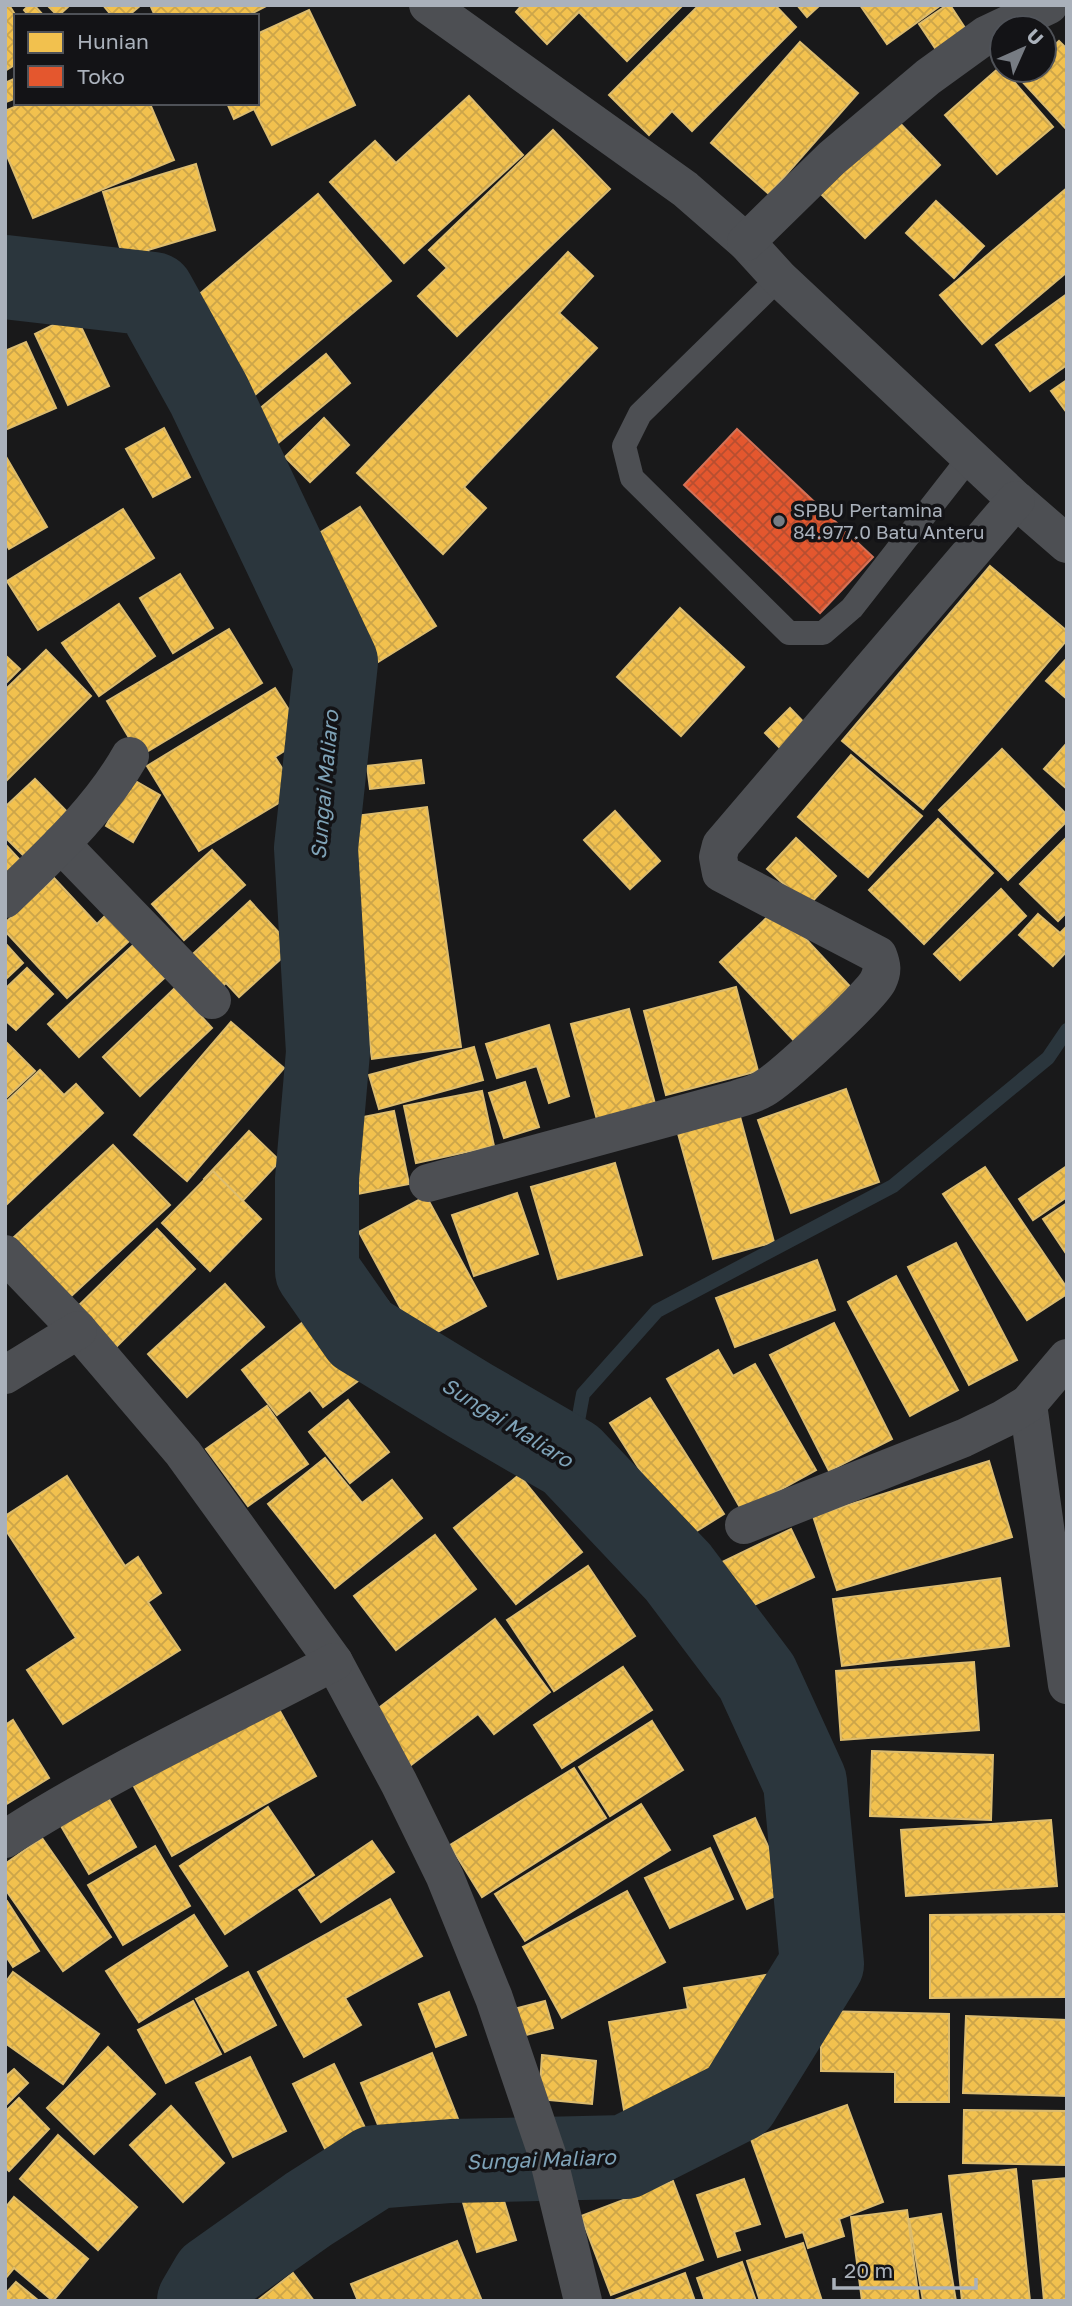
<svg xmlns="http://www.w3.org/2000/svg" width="1072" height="2306" viewBox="0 0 1072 2306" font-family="'Golos Text',sans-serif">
<defs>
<pattern id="homes-cross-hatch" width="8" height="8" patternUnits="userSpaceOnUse" patternTransform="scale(1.75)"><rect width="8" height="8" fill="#f2c14e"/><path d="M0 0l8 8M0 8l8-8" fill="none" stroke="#cca54a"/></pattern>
<pattern id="shops-cross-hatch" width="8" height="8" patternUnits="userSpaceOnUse" patternTransform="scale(1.75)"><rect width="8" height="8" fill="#e4572e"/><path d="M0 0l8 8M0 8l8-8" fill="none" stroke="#b84e30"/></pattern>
</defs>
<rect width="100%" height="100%" fill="#19191a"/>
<!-- homes -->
<g fill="url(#homes-cross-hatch)" stroke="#dcbc6f" stroke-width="2">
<path d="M5 5H9L16 16V64L5 71Z"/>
<path d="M29 5H34L44 16H29L24 10Z"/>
<path d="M47 5H70L58 16Z"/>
<path d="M103 5H141L128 16H112Z"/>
<path d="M155 5H268L247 16H155L151 7Z"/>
<path d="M522 5H683L627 61 579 12 547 44 516 12Z"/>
<path d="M699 5H775L796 27 692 131 672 111 649 135 609 95Z"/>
<path d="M797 5H820L807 17Z"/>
<path d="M860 5H941L887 44Z"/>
<path d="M947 5H950L969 34 939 54 919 24Z"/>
<path d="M309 10 355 105 272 145 254 109 234 119 227 103H257V34Z"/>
<path d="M1059 41 1067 49V130L1019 78 1028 70H1044V55Z"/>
<path d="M800 42 858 93 769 194 711 143Z"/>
<path d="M1001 66 1002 70H1004L1053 127 997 174 945 115Z"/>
<path d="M16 78V98L6 102 5 83Z"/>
<path d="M469 96 523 155 404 263 330 182 375 141 396 163Z"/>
<path d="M24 103H153L150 104 174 160 33 218 5 151V111Z"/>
<path d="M894 117 940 165 865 238 819 192Z"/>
<path d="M553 130 610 189 457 336 418 296 447 268 429 250Z"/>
<path d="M196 164 215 230 148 250 154 270 129 277 103 192Z"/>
<path d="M1067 188V272L982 344 940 295Z"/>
<path d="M318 194 391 281 250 399 177 313Z"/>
<path d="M936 201 984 246 954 278 906 233Z"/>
<path d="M568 252 593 276 559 313 597 348 464 487 486 508 443 554 357 473Z"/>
<path d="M1067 294V365L1030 391 996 345Z"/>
<path d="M75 314 109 386 68 405 35 334Z"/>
<path d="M26 342 56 408 5 430V351Z"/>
<path d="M326 354 350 383 272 448 247 419Z"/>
<path d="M1067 380V413L1051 391Z"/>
<path d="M324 418 349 445 310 482 285 457Z"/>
<path d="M164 428 190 477 153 497 126 449Z"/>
<path d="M5 455 47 527 9 549 5 542Z"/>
<path d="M360 507 436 626 375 664 299 546Z"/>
<path d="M123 509 154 558 38 630 7 581Z"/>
<path d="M990 566 1067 631V640L923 809 842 741Z"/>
<path d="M180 574 213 628 173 653 140 598Z"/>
<path d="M119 604 155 656 99 696 62 643Z"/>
<path d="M680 608 744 667 681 736 617 677Z"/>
<path d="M229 629 262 683 140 756 107 701Z"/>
<path d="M46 650 91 696 5 782V690Z"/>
<path d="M5 655 20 669 5 684Z"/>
<path d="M1067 658V699L1046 681Z"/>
<path d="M275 688 306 737 275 757 297 792 199 851 147 766Z"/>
<path d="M790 708 813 732 788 756 765 733Z"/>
<path d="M1067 743V789L1044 769Z"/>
<path d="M1002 749 1067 815V821L1008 880 939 810Z"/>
<path d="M851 755 922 816 868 877 798 817Z"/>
<path d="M421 760 424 783 370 789 367 766Z"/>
<path d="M35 779 76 821 31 863 5 837V807Z"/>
<path d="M132 779 160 795 133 842 106 826Z"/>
<path d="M427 807 461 1047 372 1059 338 818Z"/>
<path d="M615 811 660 861 630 889 584 840Z"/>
<path d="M938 819 993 873 924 944 869 890Z"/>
<path d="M1067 837V912L1058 921 1020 884Z"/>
<path d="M796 838 836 876 808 906 767 869Z"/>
<path d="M5 844 31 872 5 895Z"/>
<path d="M212 850 245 885 184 940 152 904Z"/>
<path d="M54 878 97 924 116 905 140 931 67 998 5 931V923Z"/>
<path d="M1001 889 1026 916 960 980 934 954Z"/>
<path d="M250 901 293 948 239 997 226 983 211 997 182 964Z"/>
<path d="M777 908 857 994 800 1047 720 962Z"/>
<path d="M1038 914 1060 933 1067 926V951L1053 966 1019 935Z"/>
<path d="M142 937 173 970 79 1057 48 1024Z"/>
<path d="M5 943 23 963 5 980Z"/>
<path d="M27 968 53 994 16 1030 5 1020V989Z"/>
<path d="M736 987 758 1071 666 1095 644 1011Z"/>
<path d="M175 988 212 1028 140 1096 103 1057Z"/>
<path d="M629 1009 657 1111 599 1127 571 1024Z"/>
<path d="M231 1022 284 1068 187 1181 134 1135Z"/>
<path d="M549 1025 569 1096 549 1103 537 1066 497 1078 486 1044Z"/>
<path d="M5 1041 35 1071 5 1099Z"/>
<path d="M474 1047 483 1080 379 1109 369 1075Z"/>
<path d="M40 1070 64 1095 76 1084 103 1113 5 1206V1103Z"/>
<path d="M525 1082 539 1127 504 1138 489 1093Z"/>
<path d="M846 1089 879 1182 791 1213 758 1120Z"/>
<path d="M482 1091 494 1146 416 1163 404 1106Z"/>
<path d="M394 1111 409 1184 352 1195 338 1122Z"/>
<path d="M739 1113 774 1242 713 1259 677 1130Z"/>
<path d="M249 1131 280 1161 236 1208 204 1179Z"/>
<path d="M113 1145 170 1205 69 1298 13 1238Z"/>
<path d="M615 1163 642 1255 558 1279 531 1187Z"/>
<path d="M1067 1166V1197L1033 1220 1019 1199Z"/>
<path d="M985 1167 1067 1288V1294L1027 1320 943 1194Z"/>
<path d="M213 1171 261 1219 210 1271 162 1223Z"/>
<path d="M517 1193 538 1254 474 1276 452 1215Z"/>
<path d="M426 1196 486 1306 419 1342 359 1232Z"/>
<path d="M1067 1203V1255L1043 1219Z"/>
<path d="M157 1229 195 1269 112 1351 73 1311Z"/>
<path d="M956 1243 1017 1360 969 1385 908 1267Z"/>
<path d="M352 1257 401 1318 377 1337 328 1276Z"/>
<path d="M817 1260 835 1310 735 1347 716 1298Z"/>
<path d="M896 1276 958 1390 910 1416 848 1302Z"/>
<path d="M225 1284 264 1327 187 1397 148 1354Z"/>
<path d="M312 1315 362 1378 323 1407 310 1390 277 1415 242 1370Z"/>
<path d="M834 1323 892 1439 829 1471 770 1355Z"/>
<path d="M718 1350 733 1376 755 1364 816 1470 742 1511 667 1379Z"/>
<path d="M650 1398 724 1514 684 1539 610 1423Z"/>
<path d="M348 1400 389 1452 350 1483 309 1432Z"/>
<path d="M267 1406 308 1464 248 1506 206 1449Z"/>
<path d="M325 1458 362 1503 392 1480 422 1518 335 1588 268 1504Z"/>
<path d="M989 1461 1012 1537 837 1590 813 1516Z"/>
<path d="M519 1475 582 1552 516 1604 454 1528Z"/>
<path d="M67 1476 125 1566 138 1557 161 1593 148 1602 180 1650 63 1724 27 1670 76 1638 5 1529V1516Z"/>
<path d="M791 1529 814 1577 737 1613 714 1566Z"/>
<path d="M435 1535 476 1589 396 1650 354 1596Z"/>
<path d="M588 1566 635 1636 554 1691 507 1620Z"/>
<path d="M1000 1578 1009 1646 842 1666 833 1599Z"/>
<path d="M495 1619 550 1692 494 1734 478 1714 407 1768 367 1717Z"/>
<path d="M974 1662 979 1730 841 1740 836 1671Z"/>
<path d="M623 1667 652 1710 562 1768 534 1725Z"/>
<path d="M276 1704 316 1776 172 1856 132 1783Z"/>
<path d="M13 1720 49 1778 5 1805V1725Z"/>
<path d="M652 1721 683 1770 610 1816 579 1767Z"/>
<path d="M872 1751 993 1755 991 1820 870 1816Z"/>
<path d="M574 1768 606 1818 482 1897 450 1845Z"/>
<path d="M105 1792 136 1847 89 1874 57 1819Z"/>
<path d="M641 1804 670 1850 525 1941 495 1894Z"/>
<path d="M268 1807 314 1875 225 1934 180 1866Z"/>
<path d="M755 1818 788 1890 747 1909 714 1836Z"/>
<path d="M1051 1820 1057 1886 906 1896 901 1830Z"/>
<path d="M42 1838 111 1937 63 1971 5 1889V1864Z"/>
<path d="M372 1841 394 1872 321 1922 299 1890Z"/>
<path d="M155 1846 190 1906 123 1945 88 1885Z"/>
<path d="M710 1848 733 1899 670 1928 645 1878Z"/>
<path d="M627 1891 665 1962 562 2018 523 1947Z"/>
<path d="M390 1899 422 1956 345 1998 361 2025 304 2057 258 1972Z"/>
<path d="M7 1901 39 1951 13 1967 5 1955V1902Z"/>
<path d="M1067 1914V1997L930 1998V1915Z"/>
<path d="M194 1915 227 1966 139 2022 106 1971Z"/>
<path d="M13 1972 99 2034 63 2084 5 2043V1983Z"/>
<path d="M248 1972 276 2025 225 2052 196 1999Z"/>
<path d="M766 1975 774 2026 748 2030 754 2065 713 2072 717 2095 624 2110 609 2022 688 2009 684 1988Z"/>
<path d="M449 1992 466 2035 436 2047 419 2004Z"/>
<path d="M193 2001 221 2054 166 2083 138 2030Z"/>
<path d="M545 2001 553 2028 522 2036 514 2009Z"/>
<path d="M821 2011 949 2014V2102H895V2072L821 2071Z"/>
<path d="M966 2016 1067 2020V2096L963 2093Z"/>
<path d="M108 2047 155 2094 94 2154 47 2108Z"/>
<path d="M432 2053 460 2124 389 2152 361 2083Z"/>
<path d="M542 2055 596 2061 592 2104 539 2099Z"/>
<path d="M250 2057 286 2131 233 2157 196 2083Z"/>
<path d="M334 2064 373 2144 332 2163 293 2084Z"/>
<path d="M14 2069 28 2083 5 2106V2077Z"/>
<path d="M19 2098 49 2129 9 2171 5 2167V2112Z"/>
<path d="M847 2105 883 2202 839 2219 844 2236 808 2248 803 2232 786 2237 751 2139Z"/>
<path d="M171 2106 224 2163 183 2202 130 2145Z"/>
<path d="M964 2110 1067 2111V2165L963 2163Z"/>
<path d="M58 2135 137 2207 98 2250 20 2179Z"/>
<path d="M1016 2169 1030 2301H962L949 2176Z"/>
<path d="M1067 2178V2301H1044L1033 2181Z"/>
<path d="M744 2179 760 2224 734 2232 740 2250 718 2257 697 2195Z"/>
<path d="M673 2181 703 2260 611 2295 581 2216Z"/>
<path d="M500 2188 516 2240 477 2252 462 2199Z"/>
<path d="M14 2197 88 2259 53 2301 14 2268 5 2279V2208Z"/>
<path d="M907 2210 919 2301H862L851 2217Z"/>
<path d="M941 2214 956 2301H923L909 2219Z"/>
<path d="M457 2241 482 2301H358L351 2284Z"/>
<path d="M803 2243 822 2301H760L747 2261Z"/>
<path d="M742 2262 756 2301H705L697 2278Z"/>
<path d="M293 2273 314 2301H257Z"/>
<path d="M685 2273 695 2301H612Z"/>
<path d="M16 2282 39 2301H5V2294Z"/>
</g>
<!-- shops -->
<path fill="url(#shops-cross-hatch)" stroke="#d37258" stroke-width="2" d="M737 429 873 557 820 613 684 485Z"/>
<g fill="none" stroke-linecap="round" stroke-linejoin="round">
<!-- stream -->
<path stroke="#2b363d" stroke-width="14" d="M571 1459 583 1394 657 1311 893 1186 1048 1058 1067 1030"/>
<!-- river -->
<path stroke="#2b363d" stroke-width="84" d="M5 277 153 294 209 395 336 662 316 848 328 1052 317 1179V1271L361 1334 471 1401 571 1459 678 1572 757 1677 805 1782 822 1964 738 2100 625 2157 451 2161 375 2167 309 2209 213 2277 199 2301"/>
<!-- lane -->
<path stroke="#4d4f53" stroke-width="24" d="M779 278 640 414 624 446 632 478 789 633H823L852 608 970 457"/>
<!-- street -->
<g stroke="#4d4f53" stroke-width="38">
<path d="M428 5 685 189 746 242 779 278 1016 500 1067 544"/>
<path d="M746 242 832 158 928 77 986 35 1049 5"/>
<path d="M61 844 212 1000"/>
<path d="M5 899C50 855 99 811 130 756"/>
<path d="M428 1183 737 1099C746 1096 755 1094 763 1089 780 1080 870 997 878 981 883 971 882 965 878 955L721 873 718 857 721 845 1016 500"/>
<path d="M5 1254 78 1330 183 1453 334 1662 399 1783 445 1877 494 1998 548 2157 583 2301"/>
<path d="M5 1375 78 1330"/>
<path d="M1028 1404 1067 1685"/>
<path d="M744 1525 964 1438 1003 1419 1028 1404 1067 1358"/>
<path d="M5 1839C109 1772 224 1720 334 1662"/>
</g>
</g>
<!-- markers -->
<circle fill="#777c83" stroke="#131316" stroke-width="2.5" cx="779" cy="521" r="7"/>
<g text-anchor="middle" stroke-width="7" stroke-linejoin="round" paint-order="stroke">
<!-- poi labels -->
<g font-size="19" fill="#aab1bb" stroke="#131316" text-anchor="start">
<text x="793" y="517">SPBU Pertamina<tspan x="793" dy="22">84.977.0 Batu Anteru</tspan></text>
</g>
<!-- water labels -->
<g font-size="21" font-style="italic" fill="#7fa3b8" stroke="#131316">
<text transform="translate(325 785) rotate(-85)" y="7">Sungai Maliaro</text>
<text transform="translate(507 1423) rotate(32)" y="7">Sungai Maliaro</text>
<text transform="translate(541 2160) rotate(-2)" y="7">Sungai Maliaro</text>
</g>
</g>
<!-- border -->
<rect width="1072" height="2306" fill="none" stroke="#aab1bb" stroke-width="14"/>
<!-- legend -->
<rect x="14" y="14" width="245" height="91" fill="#131316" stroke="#4f5258" stroke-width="2"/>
<rect x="28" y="32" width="35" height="21" fill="#f2c14e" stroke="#4f5258" stroke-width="2"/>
<text x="77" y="49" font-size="21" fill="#aab1bb">Hunian</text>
<rect x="28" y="66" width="35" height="21" fill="#e4572e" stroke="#4f5258" stroke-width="2"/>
<text x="77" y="84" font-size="21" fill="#aab1bb">Toko</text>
<!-- north arrow -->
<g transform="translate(1023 49) rotate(45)"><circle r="33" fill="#131316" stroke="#4f5258" stroke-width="2"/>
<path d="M0-5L12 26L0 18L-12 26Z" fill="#777c83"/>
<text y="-10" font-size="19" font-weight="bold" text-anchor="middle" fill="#aab1bb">U</text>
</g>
<!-- scale -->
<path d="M834 2278v10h142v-10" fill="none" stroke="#aab1bb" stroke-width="3.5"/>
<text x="844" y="2278" font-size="21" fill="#aab1bb" stroke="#131316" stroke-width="5" paint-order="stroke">20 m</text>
</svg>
